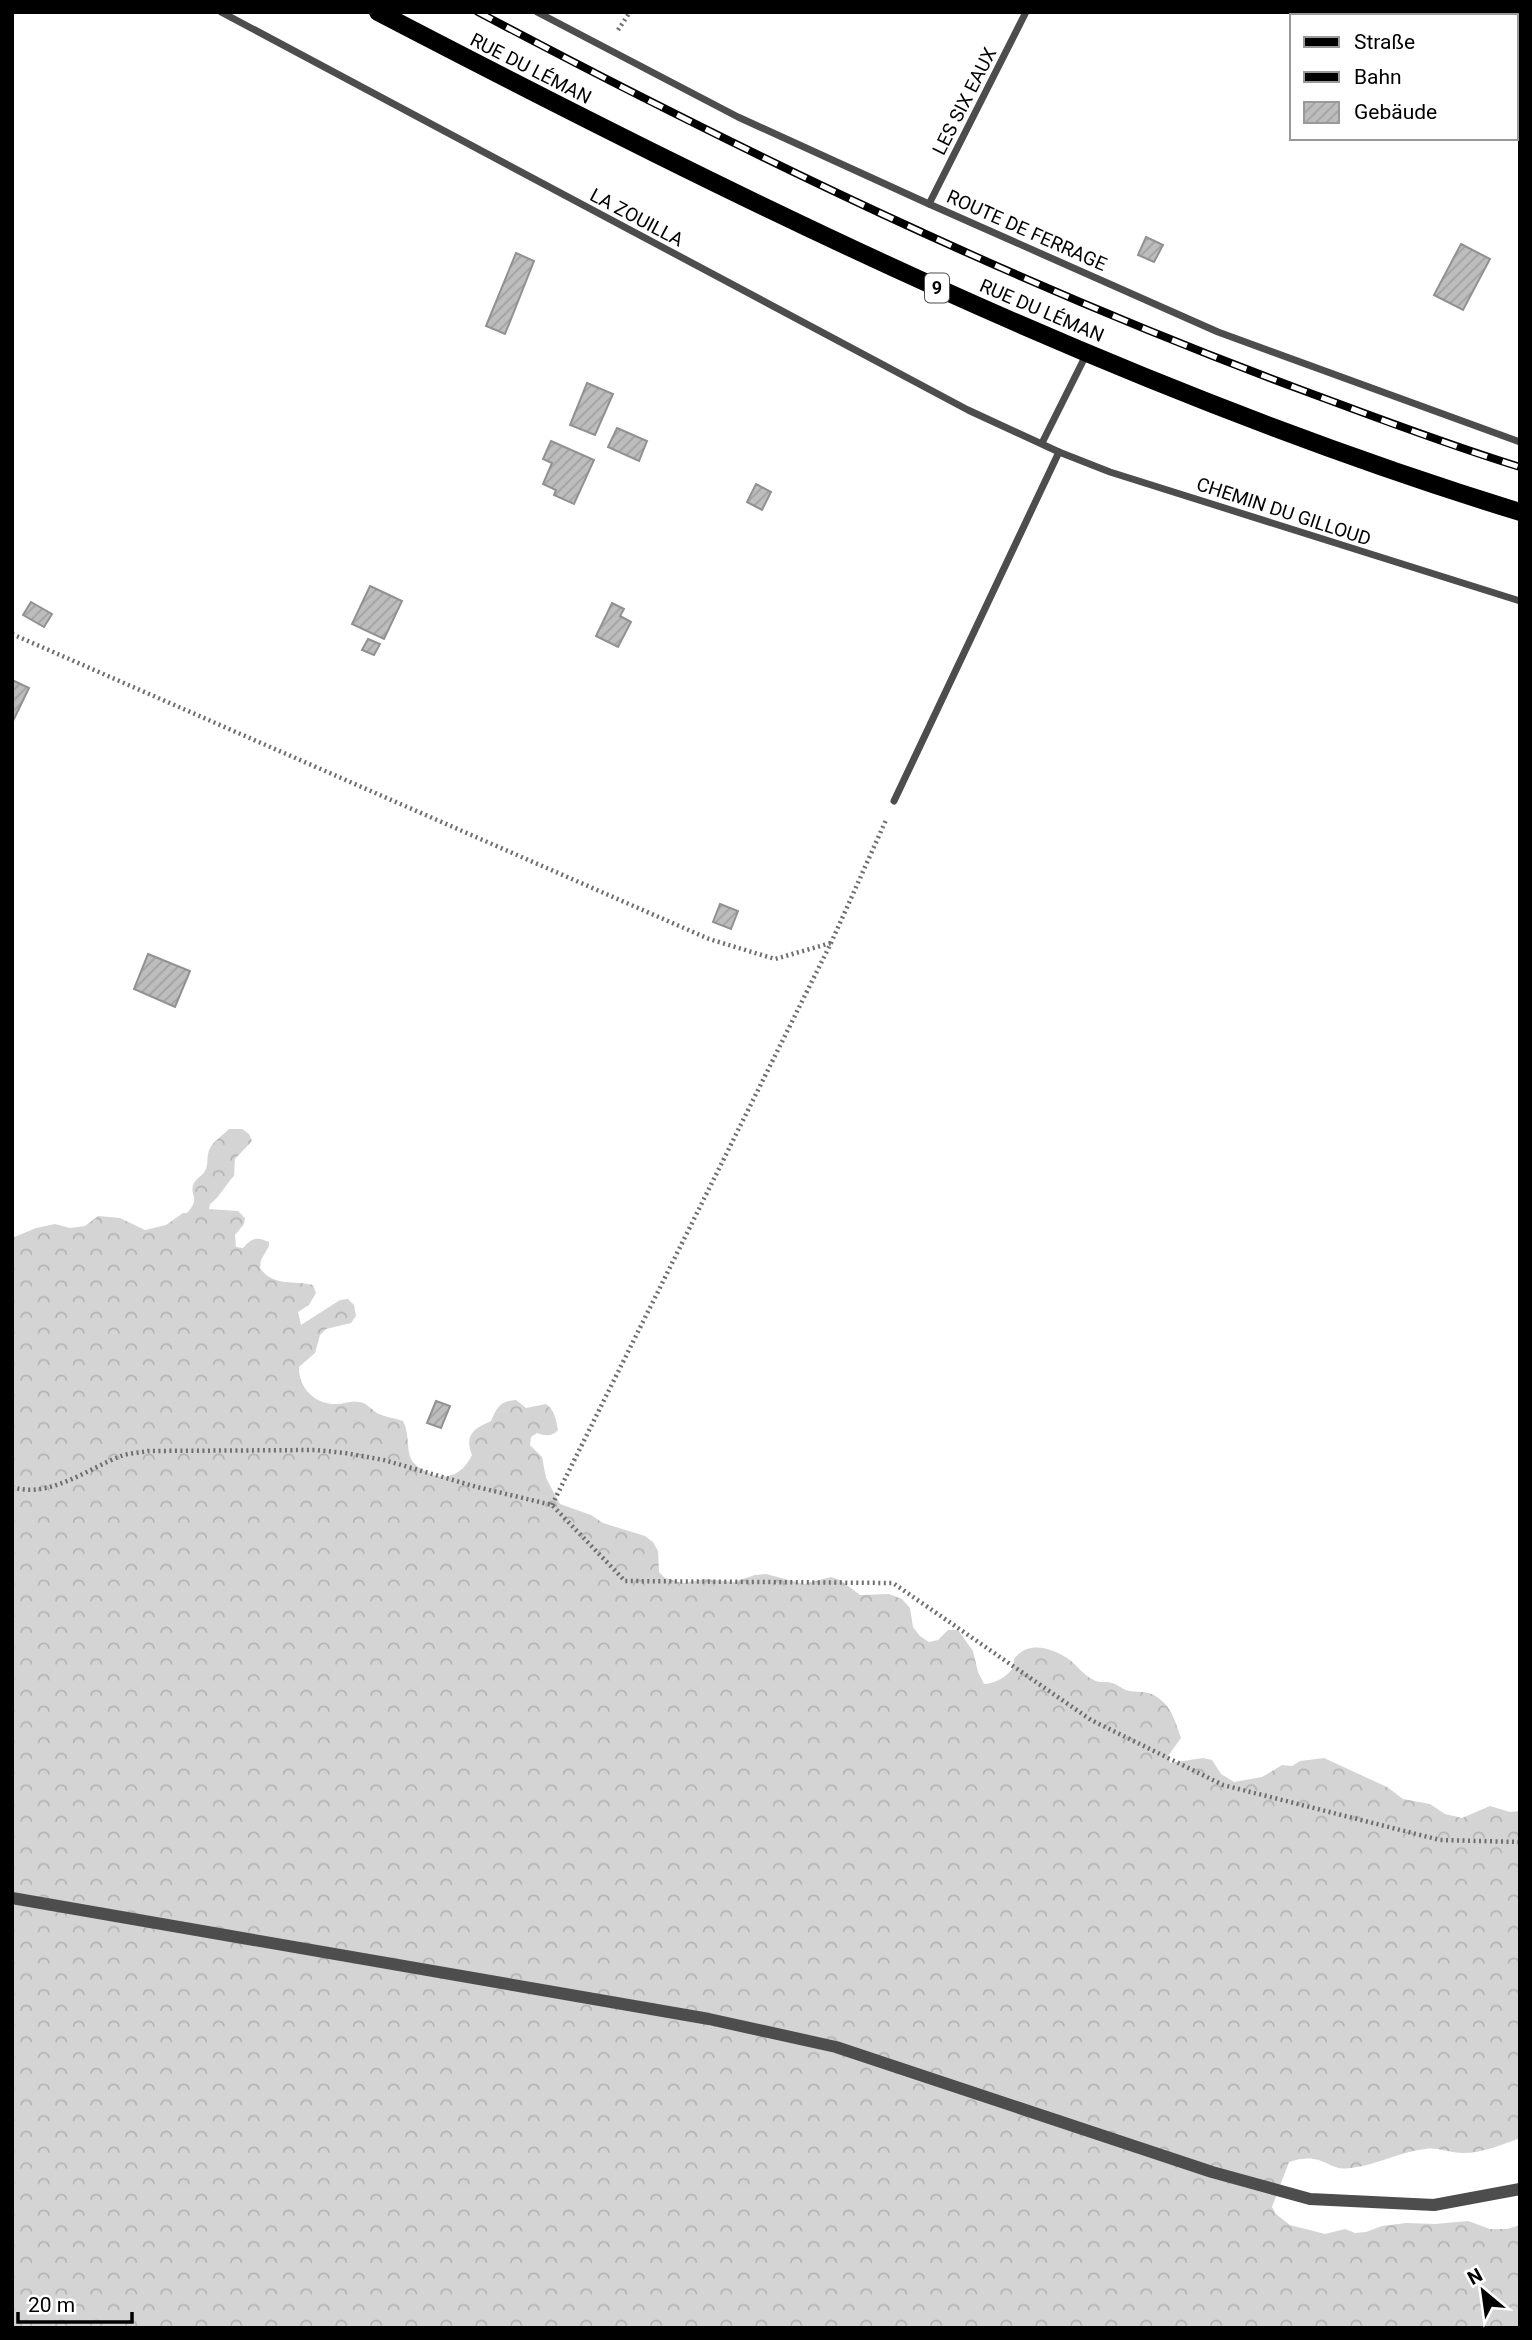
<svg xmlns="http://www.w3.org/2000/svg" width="1532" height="2340" viewBox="0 0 1532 2340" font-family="Roboto,sans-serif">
<defs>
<pattern id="forest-crowns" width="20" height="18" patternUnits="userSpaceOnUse" patternTransform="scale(1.75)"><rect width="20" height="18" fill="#d4d4d4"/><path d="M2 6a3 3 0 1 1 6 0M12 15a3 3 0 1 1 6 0" fill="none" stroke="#b4b4b4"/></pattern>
<pattern id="building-hatch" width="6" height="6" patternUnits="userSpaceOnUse" patternTransform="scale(1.75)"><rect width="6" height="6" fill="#bdbdbd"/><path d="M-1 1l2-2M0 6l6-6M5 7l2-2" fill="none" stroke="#a1a1a1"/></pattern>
</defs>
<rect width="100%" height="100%" fill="#fff"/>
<!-- forest -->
<path fill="url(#forest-crowns)" d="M229 1129H242L249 1134 252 1141 235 1159 234 1176C225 1185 220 1197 210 1204L209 1209 238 1211 245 1218 244 1224 235 1235 236 1247 243 1248C252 1238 256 1236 269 1242V1246L261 1260 260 1268C273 1287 294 1280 313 1285L316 1293 309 1305 298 1312 301 1325 340 1300 348 1299 354 1305 356 1316 351 1323 326 1329 320 1335 315 1353 299 1367C298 1387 315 1405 337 1404 344 1404 351 1400 359 1402 367 1403 371 1409 377 1413 384 1417 395 1418 403 1421 410 1434 406 1448 411 1459 413 1463 419 1468 423 1470 443 1483 462 1476 472 1455 464 1434 474 1429 491 1421 497 1407 500 1401 516 1400L526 1408 546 1404C555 1410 556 1420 558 1430 552 1437 545 1436 537 1433L531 1437 530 1445 542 1457 546 1478 560 1504 591 1515 603 1523 645 1536 653 1542 658 1551 659 1572 665 1578 682 1583 706 1579 734 1582 755 1575 766 1574 804 1584 831 1577 840 1580 860 1595 889 1594 902 1599 910 1608 913 1627 920 1636 929 1642 938 1640 948 1630H958L973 1651 978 1672 984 1684C997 1683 1006 1677 1014 1667V1659C1028 1641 1049 1647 1067 1658 1077 1664 1083 1676 1096 1681 1101 1683 1107 1681 1112 1683 1117 1684 1121 1688 1126 1690 1137 1693 1148 1690 1157 1697 1172 1707 1175 1721 1181 1738L1168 1756 1170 1763 1203 1758 1212 1760 1221 1774 1234 1782 1262 1777 1282 1765 1292 1766 1300 1761 1324 1758 1387 1787 1403 1799 1430 1804 1445 1814 1462 1818 1490 1806 1510 1812 1520 1811V2138C1501 2145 1483 2153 1462 2153 1450 2153 1438 2147 1425 2149 1400 2152 1376 2165 1351 2168 1327 2172 1324 2150 1289 2162L1272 2207 1276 2214 1290 2225 1325 2234 1345 2229 1355 2233 1366 2232 1382 2226 1406 2223 1435 2224 1468 2221 1490 2229H1507L1520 2225V2328H12V1238L36 1228 55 1224 70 1228 85 1226 98 1216 120 1218 145 1230 166 1225 183 1213H187C202 1197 188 1195 194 1183 197 1178 203 1175 205 1171 208 1166 207 1159 208 1154 210 1143 221 1137 229 1129Z"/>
<!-- building -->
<g fill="url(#building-hatch)" stroke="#919191" stroke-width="2">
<path d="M1146 237 1163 245 1154 262 1138 255Z"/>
<path d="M1461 244 1490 259 1463 310 1434 295Z"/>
<path d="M516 253 534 261 505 334 486 326Z"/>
<path d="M587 383 613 394 595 435 570 425Z"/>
<path d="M617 428 647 441 639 461 608 447Z"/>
<path d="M551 441 594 460 574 504 554 495 556 490 543 484 552 463 543 459Z"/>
<path d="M756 484 771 492 762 510 747 502Z"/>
<path d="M370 586 402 601 384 639 352 624Z"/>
<path d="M31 602 52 614 44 627 23 615Z"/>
<path d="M612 603 624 609 620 616 631 622 618 647 596 636Z"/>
<path d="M368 639 380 644 374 655 362 650Z"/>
<path d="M12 680 29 688 12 723Z"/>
<path d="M720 904 738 911 731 929 713 922Z"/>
<path d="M148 954 190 971 175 1007 134 989Z"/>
<path d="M436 1401 450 1406 441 1428 427 1423Z"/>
</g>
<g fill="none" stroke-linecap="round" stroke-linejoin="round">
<!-- path -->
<g stroke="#6f6f6f" stroke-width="4.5" stroke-dasharray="2 3.5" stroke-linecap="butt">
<path d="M618 30 630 12"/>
<path d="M12 634 709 939 775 959 831 943"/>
<path d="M12 1487C49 1499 87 1469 121 1456 129 1453 139 1453 148 1451L316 1450 345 1453 384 1460 477 1487 552 1505 625 1581 893 1583 1091 1720 1223 1785 1440 1840 1520 1842"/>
<path d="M552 1505 831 943 886 820"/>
</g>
<!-- minor -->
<g stroke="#4d4d4d" stroke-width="7">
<path d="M221 12 968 410 1059 452 1110 472 1520 601"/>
<path d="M537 12 738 117 929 204 1218 332 1520 442"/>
<path d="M929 204 1026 12"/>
<path d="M1042 443 1087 353"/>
<path d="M894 801 1059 452"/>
</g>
<!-- tertiary -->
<path stroke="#4d4d4d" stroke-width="12" d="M12 1898 709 2019 836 2047 1212 2172 1310 2199 1434 2205 1520 2189"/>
<!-- primary -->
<path stroke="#000" stroke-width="18" d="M378 12C747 204 1121 389 1520 512"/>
<defs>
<path id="rail" d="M478 12C746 154 1014 283 1299 389 1372 416 1445 444 1520 467"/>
</defs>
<!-- rail casing -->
<use href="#rail" stroke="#000" stroke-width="8"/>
<!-- rail -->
<use href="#rail" stroke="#fff" stroke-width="5" stroke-dasharray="16" stroke-linecap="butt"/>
</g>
<g text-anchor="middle" stroke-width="5" stroke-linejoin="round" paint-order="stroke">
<!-- shield labels -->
<rect fill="#fff" stroke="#4c4c4c" stroke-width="2" x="925" y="273.5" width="24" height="29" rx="5"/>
<g font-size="18" font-weight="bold" fill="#000">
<text x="937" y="294">9</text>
</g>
<!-- street labels -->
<g font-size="19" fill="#000" stroke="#fff">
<text transform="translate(531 68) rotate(27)" y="7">RUE DU LÉMAN</text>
<text transform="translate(964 101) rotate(-63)" y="7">LES SIX EAUX</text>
<text transform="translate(637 217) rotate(28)" y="7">LA ZOUILLA</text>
<text transform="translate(1027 230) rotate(24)" y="7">ROUTE DE FERRAGE</text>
<text transform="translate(1042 310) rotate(23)" y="7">RUE DU LÉMAN</text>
<text transform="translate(1284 511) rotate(18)" y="7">CHEMIN DU GILLOUD</text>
</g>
</g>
<!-- border -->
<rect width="1532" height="2340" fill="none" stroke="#000000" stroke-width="28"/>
<!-- legend -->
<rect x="1290" y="14" width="228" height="126" fill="#ffffff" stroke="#999999" stroke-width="2"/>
<rect x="1304" y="37" width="35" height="10" fill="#000000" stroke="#999999" stroke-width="2"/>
<text x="1354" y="49" font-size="21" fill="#000000">Straße</text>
<rect x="1304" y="72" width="35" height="10" fill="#000000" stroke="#999999" stroke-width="2"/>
<text x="1354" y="84" font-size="21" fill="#000000">Bahn</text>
<rect x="1304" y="102" width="35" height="21" fill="url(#building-hatch)" stroke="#999999" stroke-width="2"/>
<text x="1354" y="119" font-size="21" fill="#000000">Gebäude</text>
<!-- north arrow -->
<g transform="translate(1483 2291) rotate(331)" stroke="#ffffff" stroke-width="5" paint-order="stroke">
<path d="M0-5L12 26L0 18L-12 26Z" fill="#000000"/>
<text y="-10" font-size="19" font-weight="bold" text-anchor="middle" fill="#000000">N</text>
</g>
<!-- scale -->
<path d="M18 2312v10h114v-10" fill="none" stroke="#000000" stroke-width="3.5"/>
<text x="28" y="2312" font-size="21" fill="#000000" stroke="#ffffff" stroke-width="5" paint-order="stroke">20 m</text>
</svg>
